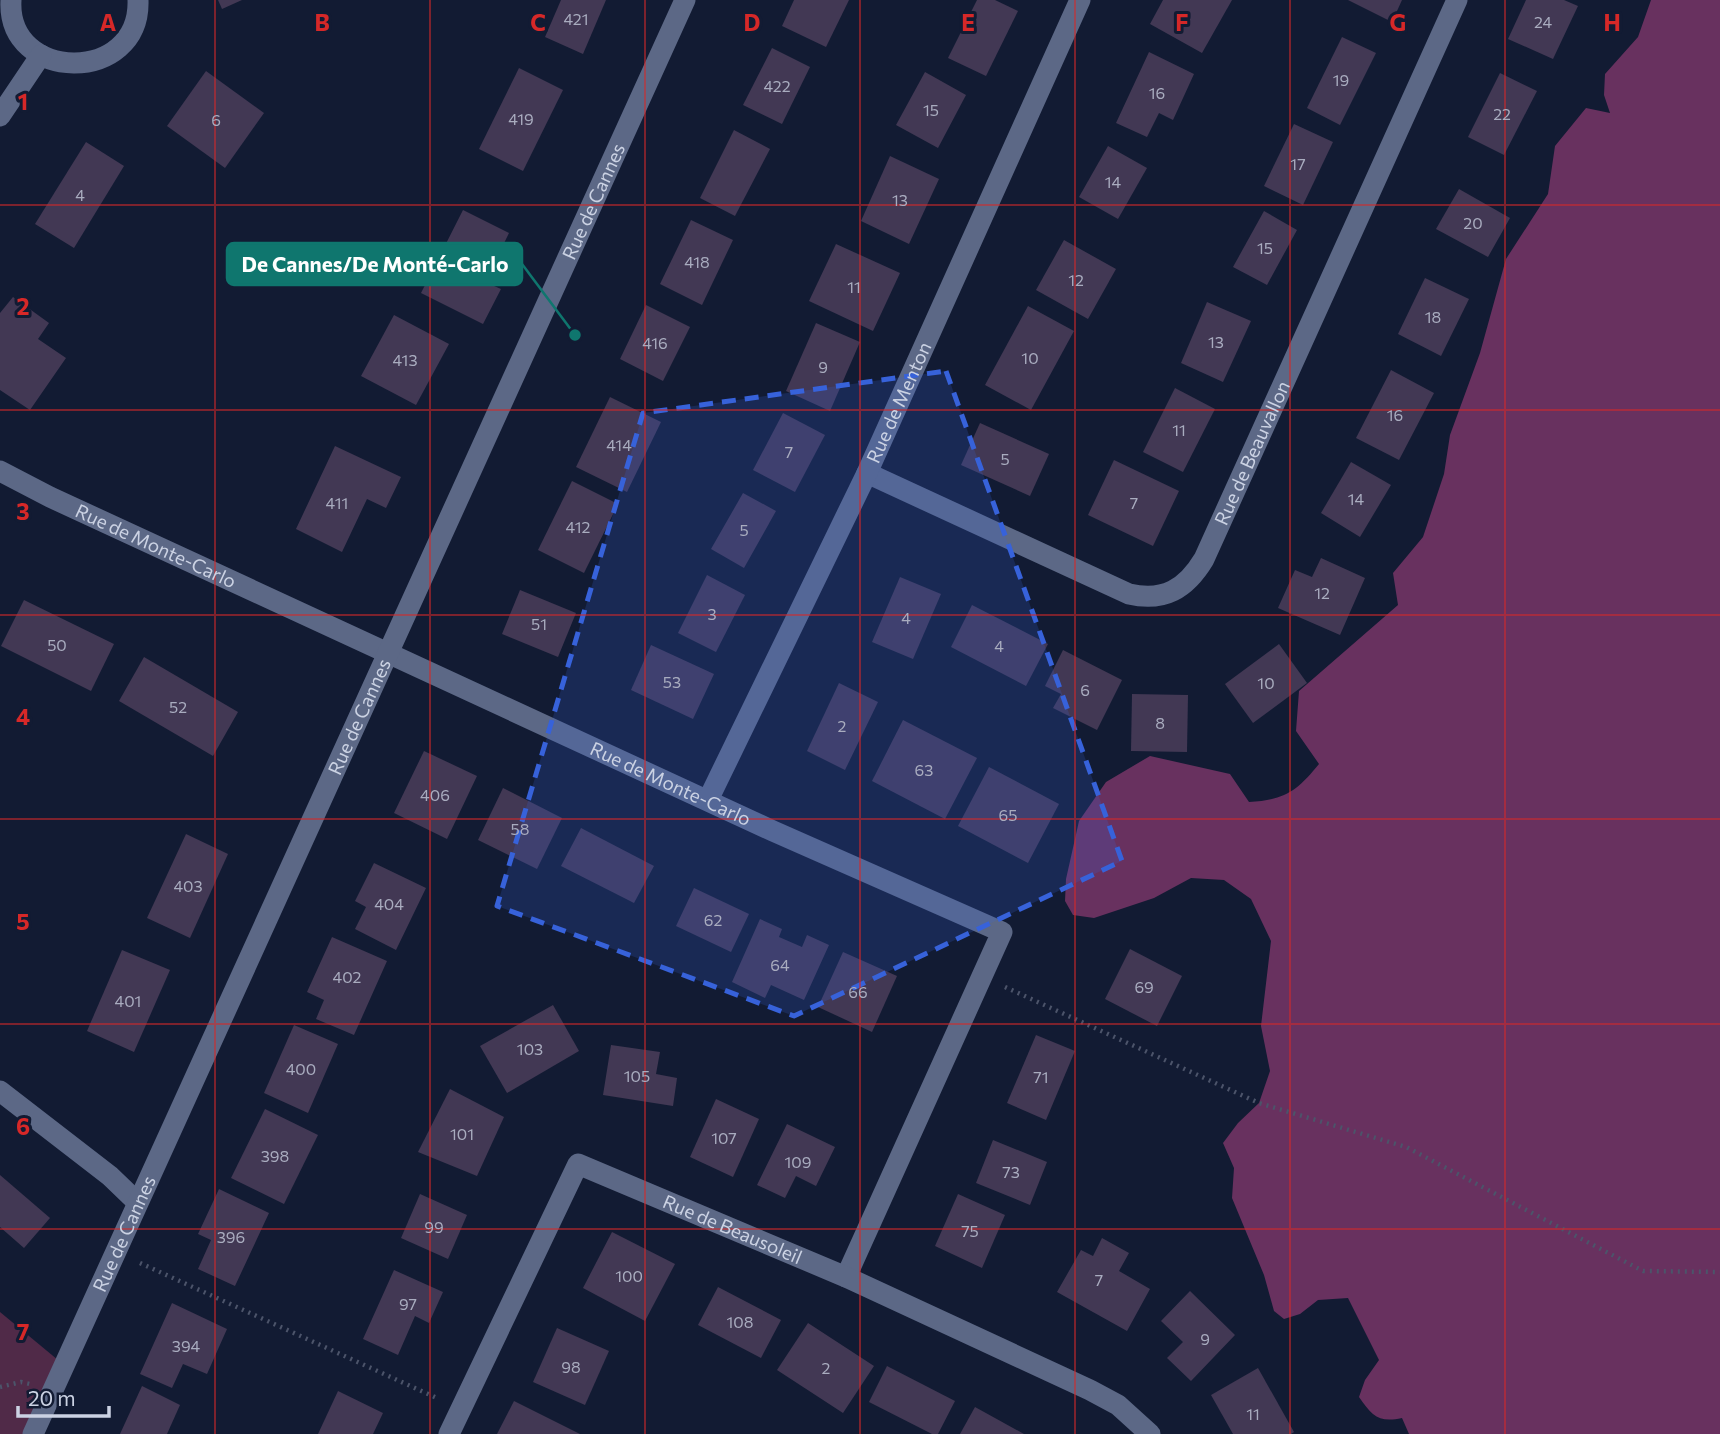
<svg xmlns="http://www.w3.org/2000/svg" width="1720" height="1434" viewBox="0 0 1720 1434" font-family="Commissioner,sans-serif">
<rect width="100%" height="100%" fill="#121b33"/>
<!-- green -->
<path fill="#502a48" d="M0 1312 64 1365 33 1434H0Z"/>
<!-- forest -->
<path fill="#68315f" d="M1651 0H1720V1434H1409L1402 1418C1379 1423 1372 1416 1359 1397L1365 1380 1379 1360 1348 1298 1318 1300 1300 1314 1284 1319 1274 1311 1264 1275 1232 1198 1234 1168 1223 1143 1238 1123 1259 1103 1270 1071 1261 1026 1271 941 1251 899 1224 880 1191 878 1154 898 1094 918 1073 915 1065 901 1066 879 1079 821 1106 782 1150 756 1230 774 1249 802C1285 800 1297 791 1319 764L1296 731 1299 691 1398 605 1393 573 1423 537 1444 474 1450 435 1480 353 1506 259 1548 194 1555 146 1586 108 1610 113 1604 95 1605 74 1638 37Z"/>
<!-- building -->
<g fill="#423854">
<path d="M218 0H242L222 9Z"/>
<path d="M561 0H606L583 54 545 37Z"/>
<path d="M794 0H849L826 47 782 26Z"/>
<path d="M977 0H995L1018 11 986 76 948 58Z"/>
<path d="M1163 0H1232L1202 53 1150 24Z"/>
<path d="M1348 0H1402L1392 22Z"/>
<path d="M1526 0H1564L1578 6 1553 59 1508 39Z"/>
<path d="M1342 37 1376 53 1340 125 1307 108Z"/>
<path d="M772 48 810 67 782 124 743 105Z"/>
<path d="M1149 52 1194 74 1173 120 1159 113 1147 137 1116 123Z"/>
<path d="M519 68 563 90 523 171 479 149Z"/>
<path d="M206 71 264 113 225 168 167 126Z"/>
<path d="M925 72 966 95 938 148 896 125Z"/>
<path d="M1500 73 1537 91 1504 155 1468 137Z"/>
<path d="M1294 124 1333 142 1303 205 1264 186Z"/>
<path d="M734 130 770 149 735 216 700 198Z"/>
<path d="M86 142 124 166 74 248 35 224Z"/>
<path d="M1108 146 1147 168 1118 219 1079 197Z"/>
<path d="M890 156 939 179 909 244 861 221Z"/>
<path d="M1459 189 1510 218 1488 257 1436 229Z"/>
<path d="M463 210 509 233 485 282 501 289 483 324 421 293Z"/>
<path d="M1264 211 1297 230 1267 285 1233 267Z"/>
<path d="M691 220 733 240 702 305 660 284Z"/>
<path d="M1064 240 1116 269 1088 319 1036 290Z"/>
<path d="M836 244 900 273 873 331 809 301Z"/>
<path d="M1425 278 1469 299 1441 356 1398 334Z"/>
<path d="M13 297 49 323 38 339 66 358 30 410 0 390V313Z"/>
<path d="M1207 302 1251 321 1223 382 1181 363Z"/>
<path d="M646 305 690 327 663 381 620 359Z"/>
<path d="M1028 306 1074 331 1031 410 985 385Z"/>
<path d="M394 315 449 344 416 405 361 376Z"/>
<path d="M816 323 860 342 830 411 786 391Z"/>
<path d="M1391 370 1434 393 1399 460 1356 438Z"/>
<path d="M1175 388 1215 409 1183 472 1143 452Z"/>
<path d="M610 397 661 422 627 492 576 467Z"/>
<path d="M783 413 825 435 795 492 753 470Z"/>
<path d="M980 423 1049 454 1030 496 961 465Z"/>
<path d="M335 446 401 477 386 508 367 499 342 552 296 529Z"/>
<path d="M1114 460 1179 491 1153 546 1088 515Z"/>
<path d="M1351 462 1391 485 1360 537 1321 513Z"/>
<path d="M572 481 618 504 584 573 538 550Z"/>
<path d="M743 493 776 511 744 568 711 549Z"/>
<path d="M1321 558 1365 578 1340 635 1278 608 1295 570 1312 577Z"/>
<path d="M707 575 745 595 716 652 678 633Z"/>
<path d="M900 577 941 594 913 659 872 642Z"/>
<path d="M520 590 576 613 558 657 502 634Z"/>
<path d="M24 600 114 644 91 691 1 646Z"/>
<path d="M972 605 1048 644 1026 686 951 647Z"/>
<path d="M1279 644 1307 683 1253 723 1225 684Z"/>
<path d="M651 645 714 674 693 719 631 690Z"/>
<path d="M1063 650 1122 680 1097 730 1053 708 1061 694 1045 686Z"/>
<path d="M144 657 238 712 213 756 119 701Z"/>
<path d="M839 683 878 702 845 770 807 751Z"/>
<path d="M1132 694 1188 695 1187 752 1131 751Z"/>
<path d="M903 720 977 758 945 819 872 781Z"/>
<path d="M424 751 477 776 447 839 394 813Z"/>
<path d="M989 767 1059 804 1028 863 958 826Z"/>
<path d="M503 788 562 818 537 869 478 840Z"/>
<path d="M581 828 654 866 634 903 561 866Z"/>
<path d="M186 834 228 854 190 938 147 918Z"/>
<path d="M374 863 426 888 396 950 355 929 366 907 355 901Z"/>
<path d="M694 888 749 914 731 952 676 926Z"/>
<path d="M760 919 782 929 779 937 802 947 807 935 829 945 804 1000 771 985 765 998 732 982Z"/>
<path d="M332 937 387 961 354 1035 316 1019 324 1000 307 992Z"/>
<path d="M1130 949 1182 976 1157 1026 1105 999Z"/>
<path d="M122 950 170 970 134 1052 87 1031Z"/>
<path d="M843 952 897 976 872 1032 818 1007Z"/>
<path d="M553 1005 579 1051 507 1093 480 1046Z"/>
<path d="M294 1025 338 1044 308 1113 264 1093Z"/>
<path d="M1036 1035 1075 1051 1046 1120 1007 1103Z"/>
<path d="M611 1045 660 1052 656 1074 677 1078 673 1106 603 1095Z"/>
<path d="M450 1089 504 1117 477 1176 418 1152Z"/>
<path d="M716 1099 759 1119 733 1177 690 1157Z"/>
<path d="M265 1109 318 1135 284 1204 231 1178Z"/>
<path d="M787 1124 835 1147 816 1186 796 1176 785 1198 757 1185Z"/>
<path d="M993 1140 1047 1162 1030 1205 976 1183Z"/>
<path d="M0 1175 50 1218 24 1248 0 1227Z"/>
<path d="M219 1189 269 1213 235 1286 198 1269 211 1240 198 1234Z"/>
<path d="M420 1194 467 1215 448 1259 401 1238Z"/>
<path d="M958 1194 1005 1215 982 1268 935 1246Z"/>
<path d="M612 1232 675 1264 645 1321 583 1288Z"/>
<path d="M1102 1238 1129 1253 1119 1271 1150 1289 1127 1331 1057 1292 1081 1250 1093 1256Z"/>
<path d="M394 1270 443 1292 429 1323 415 1316 398 1355 363 1339Z"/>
<path d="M718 1287 781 1320 761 1358 698 1325Z"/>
<path d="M1190 1291 1235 1335 1191 1381 1167 1358 1183 1342 1161 1321Z"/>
<path d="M172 1303 227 1329 207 1374 183 1364 172 1388 140 1374Z"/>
<path d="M808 1323 874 1366 843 1413 777 1370Z"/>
<path d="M557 1328 609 1351 585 1405 533 1382Z"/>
<path d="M887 1366 955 1401 938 1434H932L869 1402Z"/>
<path d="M1258 1368 1294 1432 1291 1434H1233L1211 1395Z"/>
<path d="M142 1386 180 1405 167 1434H120Z"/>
<path d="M338 1391 383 1413 373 1434H318Z"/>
<path d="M514 1401 580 1434H497Z"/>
<path d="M975 1407 1024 1434H960Z"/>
</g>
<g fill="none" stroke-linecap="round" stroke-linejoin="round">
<!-- path -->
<g stroke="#4c546a" stroke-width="4.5" stroke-dasharray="2 5" stroke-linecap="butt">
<path d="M1005 987 1259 1103 1406 1147 1643 1271 1720 1272"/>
<path d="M140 1263 439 1399"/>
<path d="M0 1387 21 1382 30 1384"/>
</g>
<!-- minor -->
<g stroke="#5c6886" stroke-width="21">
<path d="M11 0C6 83 141 85 138 0"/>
<path d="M0 116 41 55"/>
<path id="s1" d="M0 471 50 497 773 831 1002 932 846 1277"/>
<path id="s2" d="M867 473 1129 594C1164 602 1186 589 1204 559L1457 0"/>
<path id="s3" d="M708 800 867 473 1080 0"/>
<path d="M0 1091 110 1176 137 1202"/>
<path id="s4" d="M33 1434 685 0"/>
<path id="s5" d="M449 1434 578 1164 846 1277 1090 1390 1118 1405 1150 1434"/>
</g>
</g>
<!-- marked area -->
<path fill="#3762da" fill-opacity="0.2" stroke="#3762da" stroke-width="5" stroke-dasharray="14 9" stroke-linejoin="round" d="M946 371 1122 861 794 1016 497 906 643 413Z"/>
<!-- grid -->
<path fill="none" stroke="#d62828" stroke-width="2" stroke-opacity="0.55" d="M215 0V1434M430 0V1434M645 0V1434M860 0V1434M1075 0V1434M1290 0V1434M1505 0V1434M0 205H1720M0 410H1720M0 615H1720M0 819H1720M0 1024H1720M0 1229H1720"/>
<g text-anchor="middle" stroke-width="6" stroke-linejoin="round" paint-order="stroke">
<!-- number labels -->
<g font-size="16" fill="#a9acbf">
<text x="576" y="25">421</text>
<text x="1543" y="28">24</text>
<text x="1341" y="86">19</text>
<text x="777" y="92">422</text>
<text x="1157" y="99">16</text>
<text x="931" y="116">15</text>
<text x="1502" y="120">22</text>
<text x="521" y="125">419</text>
<text x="216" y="126">6</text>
<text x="1298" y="170">17</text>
<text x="1113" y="188">14</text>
<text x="80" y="201">4</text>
<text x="900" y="206">13</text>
<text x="1473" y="229">20</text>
<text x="1265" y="254">15</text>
<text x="697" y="268">418</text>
<text x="1076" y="286">12</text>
<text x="854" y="293">11</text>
<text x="1433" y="323">18</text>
<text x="1216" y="348">13</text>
<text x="655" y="349">416</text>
<text x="1030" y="364">10</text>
<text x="405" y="366">413</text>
<text x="823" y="373">9</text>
<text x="1395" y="421">16</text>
<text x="1179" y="436">11</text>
<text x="619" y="451">414</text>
<text x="789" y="458">7</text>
<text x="1005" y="465">5</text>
<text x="1356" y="505">14</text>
<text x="337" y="509">411</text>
<text x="1134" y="509">7</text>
<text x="578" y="533">412</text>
<text x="744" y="536">5</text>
<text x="1322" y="599">12</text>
<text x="712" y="620">3</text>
<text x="906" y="624">4</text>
<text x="539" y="630">51</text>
<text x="57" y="651">50</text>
<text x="999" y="652">4</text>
<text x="672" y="688">53</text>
<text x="1266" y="689">10</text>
<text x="1085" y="696">6</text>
<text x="178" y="713">52</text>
<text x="1160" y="729">8</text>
<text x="842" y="732">2</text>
<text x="924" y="776">63</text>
<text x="435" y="801">406</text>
<text x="1008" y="821">65</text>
<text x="520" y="835">58</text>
<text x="188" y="892">403</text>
<text x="389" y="910">404</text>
<text x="713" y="926">62</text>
<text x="780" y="971">64</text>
<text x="347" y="983">402</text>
<text x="1144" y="993">69</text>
<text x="858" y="998">66</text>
<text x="128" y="1007">401</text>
<text x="530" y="1055">103</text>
<text x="301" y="1075">400</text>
<text x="637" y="1082">105</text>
<text x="1041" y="1083">71</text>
<text x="462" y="1140">101</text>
<text x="724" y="1144">107</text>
<text x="275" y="1162">398</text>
<text x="798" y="1168">109</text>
<text x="1011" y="1178">73</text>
<text x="434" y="1233">99</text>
<text x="970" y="1237">75</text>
<text x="231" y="1243">396</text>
<text x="629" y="1282">100</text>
<text x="1099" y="1286">7</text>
<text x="408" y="1310">97</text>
<text x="740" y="1328">108</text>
<text x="1205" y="1345">9</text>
<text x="186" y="1352">394</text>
<text x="571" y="1373">98</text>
<text x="826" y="1374">2</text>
<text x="1253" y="1420">11</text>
</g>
<!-- street labels -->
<g font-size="19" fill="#cbd2e3" stroke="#121b33">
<text dy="7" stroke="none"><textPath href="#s4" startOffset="1354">Rue de Cannes</textPath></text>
<text dy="7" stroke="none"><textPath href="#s3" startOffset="441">Rue de Menton</textPath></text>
<text dy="7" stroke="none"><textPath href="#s2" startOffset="495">Rue de Beauvallon</textPath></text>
<text dy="7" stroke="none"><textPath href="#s1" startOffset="173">Rue de Monte-Carlo</textPath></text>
<text dy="7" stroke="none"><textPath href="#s4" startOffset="788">Rue de Cannes</textPath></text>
<text dy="7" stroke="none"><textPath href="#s1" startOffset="740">Rue de Monte-Carlo</textPath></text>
<text dy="7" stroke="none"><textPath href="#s5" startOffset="467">Rue de Beausoleil</textPath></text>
<text dy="7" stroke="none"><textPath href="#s4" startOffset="220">Rue de Cannes</textPath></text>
</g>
</g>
<g font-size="23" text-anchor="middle" font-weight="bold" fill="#d62828" stroke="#121b33" stroke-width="6" stroke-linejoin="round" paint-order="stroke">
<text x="108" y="31">A</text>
<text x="322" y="31">B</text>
<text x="538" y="31">C</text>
<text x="752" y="31">D</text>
<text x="968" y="31">E</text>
<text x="1182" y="31">F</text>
<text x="1398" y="31">G</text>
<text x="1612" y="31">H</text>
<text x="23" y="110">1</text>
<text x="23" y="315">2</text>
<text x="23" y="520">3</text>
<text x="23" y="725">4</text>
<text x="23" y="930">5</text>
<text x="23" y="1135">6</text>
<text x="23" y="1340">7</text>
</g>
<!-- callouts -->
<path fill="none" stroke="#0f766e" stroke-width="2.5" d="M575 335L522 264"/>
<circle fill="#0f766e" stroke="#121b33" stroke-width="2.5" cx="575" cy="335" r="7"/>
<rect fill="#0f766e" stroke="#0f766e" stroke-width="2.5" x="227" y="243" width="295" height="42" rx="7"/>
<g font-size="21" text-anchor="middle" font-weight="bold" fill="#fff">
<text x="375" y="272">De Cannes/De Monté-Carlo</text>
</g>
<!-- scale -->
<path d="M18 1406v10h91v-10" fill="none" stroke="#cbd2e3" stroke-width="3.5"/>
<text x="28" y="1406" font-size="21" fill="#cbd2e3" stroke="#121b33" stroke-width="5" paint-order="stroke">20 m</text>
</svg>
